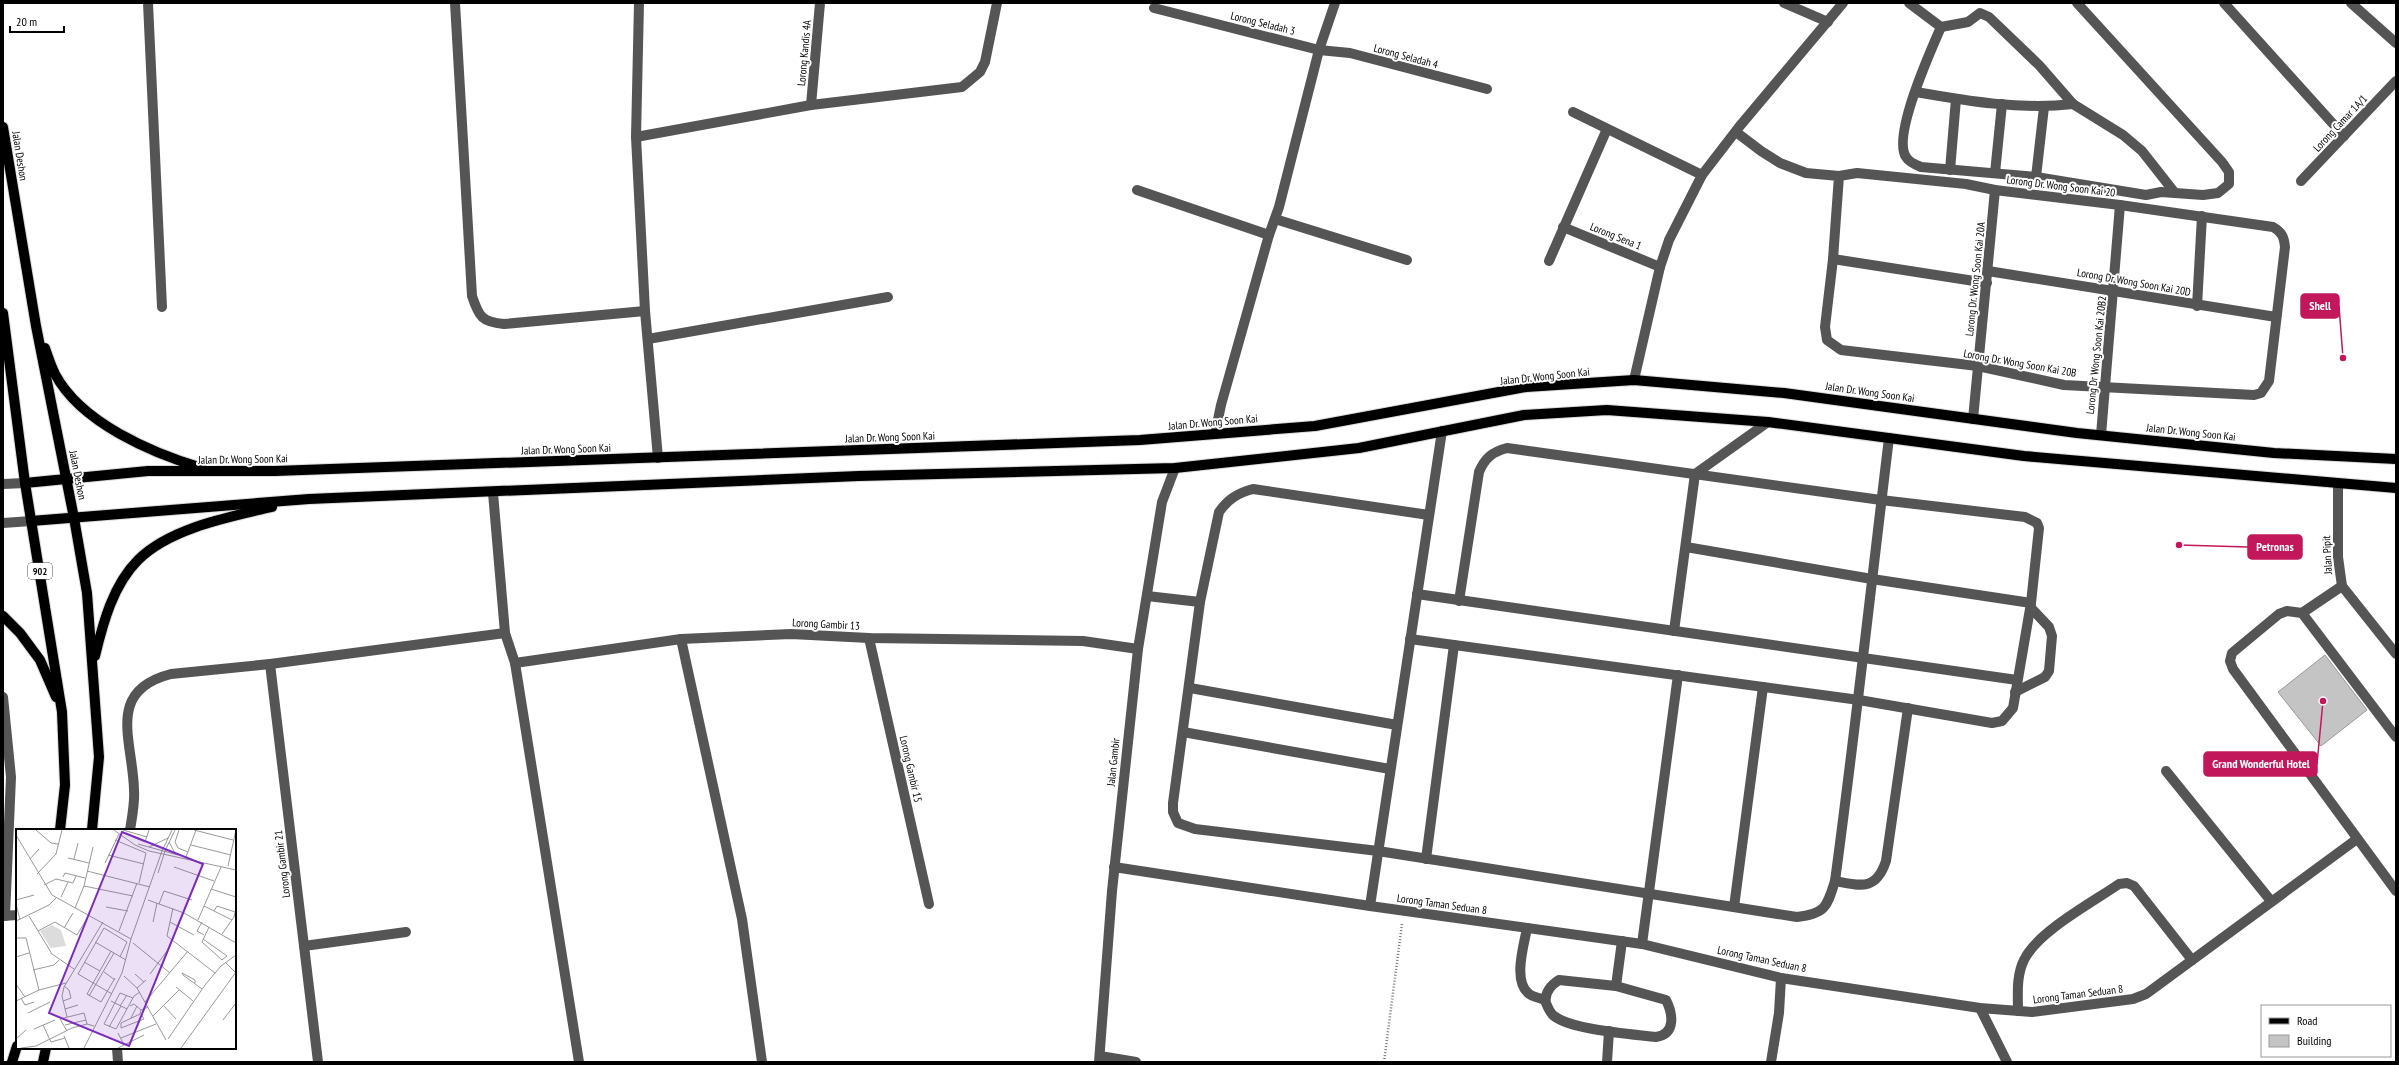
<svg xmlns="http://www.w3.org/2000/svg" width="2399" height="1065" viewBox="0 0 2399 1065" font-family="'PT Sans Narrow',sans-serif">
<rect width="100%" height="100%" fill="#fff"/>
<!-- building -->
<path fill="#c4c4c4" stroke="#999" d="M2325 655 2367 710 2321 746 2278 692Z"/>
<g fill="none" stroke-linecap="round" stroke-linejoin="round">
<defs>
<g id="major">
<path d="M3 127 36 326 74 518 87 593 99 757 92 830"/>
<path d="M3 313 25 483 62 712 65 785 60 830"/>
<path d="M45 348C48 357 51 366 55 374 81 423 152 453 202 468"/>
<path d="M25 483 148 471H275L1140 440 1315 426 1526 387 1634 380 1784 393 2077 433 2274 453 2396 459"/>
<path d="M31 521 309 499 859 476 1175 468 1359 448 1524 415 1607 410 1768 422 2024 456 2396 488"/>
<path d="M3 616 20 633 40 660 56 697"/>
<path d="M95 656C103 623 113 585 138 560 170 528 229 517 272 507"/>
<path d="M12 1062 17 1046"/>
<path d="M43 1062 46 1048"/>
</g>
</defs>
<!-- major casing -->
<use href="#major" stroke="#dbdbdb" stroke-width="12"/>
<!-- path -->
<path stroke="#777" stroke-width="2.5" stroke-dasharray="1 2" stroke-linecap="butt" d="M1384 1062 1402 924"/>
<!-- minor -->
<g stroke="#555" stroke-width="10">
<path d="M148 3 162 307"/>
<path d="M455 3 472 296C479 317 482 322 504 324L645 311"/>
<path d="M639 3 636 137 645 311 658 458"/>
<path d="M1784 3 1828 22"/>
<path d="M1909 3 1941 27 1968 22 1980 13 1989 17 2039 65 2073 104 2123 135 2142 151 2175 193"/>
<path d="M2224 3 2344 136"/>
<path d="M2351 3 2396 43"/>
<path d="M1154 8 1319 50 1350 53 1487 89"/>
<path d="M1941 27C1931 50 1892 136 1906 157 1909 162 1916 165 1921 167L2036 177 2146 195 2161 192 2203 195 2218 193 2229 184V172L2222 162 2077 3"/>
<path d="M1916 92C1967 101 2021 110 2073 104"/>
<path d="M811 105 820 3"/>
<path d="M1573 112 1702 175"/>
<path d="M1736 132 1761 151 1780 163 1806 173 1839 176 1857 173 1966 184 1995 190 2120 205 2273 227C2282 232 2284 237 2285 247L2269 381 2261 393 2254 395 2064 385 1978 366 1841 350 1827 340 1825 327 1833 259 1839 176"/>
<path d="M636 137 811 105 962 87 980 72 985 62 997 3"/>
<path d="M1950 170 1956 99"/>
<path d="M1995 173 2002 104"/>
<path d="M2036 177 2044 107"/>
<path d="M2301 181 2396 81"/>
<path d="M1137 190 1269 235"/>
<path d="M1275 219 1407 260"/>
<path d="M1563 227 1660 267"/>
<path d="M1833 259 1987 283"/>
<path d="M1549 261 1607 129"/>
<path d="M1988 271 2276 317"/>
<path d="M2197 306 2202 216"/>
<path d="M648 339 888 297"/>
<path d="M1634 380 1660 267 1669 240 1702 175 1739 127 1843 3"/>
<path d="M1973 419 1995 190"/>
<path d="M1215 434 1221 405 1269 235 1279 207 1319 50 1335 3"/>
<path d="M2101 435 2120 205"/>
<path d="M3 484 25 483"/>
<path d="M2338 484V557L2342 586 2396 654"/>
<path d="M493 493 505 633 515 663 579 1062"/>
<path d="M1429 515 1253 489C1238 493 1228 499 1219 512L1200 602 1173 803V812L1178 823 1195 829 1378 851 1797 917C1826 914 1827 906 1835 881 1855 733 1871 586 1889 438"/>
<path d="M3 523 31 521"/>
<path d="M1686 547 1872 579 2031 603"/>
<path d="M1417 594 2017 680"/>
<path d="M1147 596 1200 602"/>
<path d="M2302 613 2342 586"/>
<path d="M1674 631 1695 474 1768 422"/>
<path d="M869 638 929 904"/>
<path d="M681 639 742 919 762 1062"/>
<path d="M1410 639 1859 700 1992 723 2002 721 2013 708 2031 603 2039 528 2037 523 2025 517 1881 500 1507 448C1492 452 1485 458 1479 472L1459 601"/>
<path d="M515 663 681 639 791 634 869 638 1083 641 1138 649"/>
<path d="M270 664 318 1062"/>
<path d="M1190 688 1397 725"/>
<path d="M2015 692 2045 677 2049 671 2052 636 2049 627 2031 608"/>
<path d="M3 697 11 777 5 916"/>
<path d="M1183 732 1390 769"/>
<path d="M2396 737 2302 613 2287 611 2279 614 2232 653 2230 661 2233 669 2396 891"/>
<path d="M2166 771 2271 901"/>
<path d="M130 830C132 817 135 803 134 790 133 741 105 691 171 674L270 664 505 633"/>
<path d="M1426 859 1454 645"/>
<path d="M1114 867 1370 906 1642 944 1781 978 1980 1008 2032 1012 2133 999 2146 994 2357 839"/>
<path d="M1835 881C1861 886 1876 891 1886 861L1908 708"/>
<path d="M1370 906 1442 431"/>
<path d="M1734 907 1763 687"/>
<path d="M3 916 17 915"/>
<path d="M1527 928C1524 945 1513 980 1528 993 1532 997 1540 998 1545 1000"/>
<path d="M1642 944 1678 675"/>
<path d="M304 946 406 932"/>
<path d="M1559 980 1616 986 1666 1000C1673 1014 1676 1034 1656 1037 1632 1034 1572 1030 1554 1016 1550 1013 1548 1008 1546 1003 1544 993 1551 985 1559 980Z"/>
<path d="M1616 986 1622 941"/>
<path d="M1980 1008 2007 1062"/>
<path d="M2018 1011C2018 995 2016 976 2024 960 2037 932 2093 902 2119 884L2127 883 2134 886 2192 960"/>
<path d="M117 1048 118 1062"/>
<path d="M1100 1056 1136 1062"/>
<path d="M1099 1062 1112 891 1138 649 1162 502 1175 468"/>
<path d="M1607 1062 1609 1031"/>
<path d="M1771 1062 1779 1013 1781 978"/>
</g>
<!-- major -->
<use href="#major" stroke="#000" stroke-width="10"/>
</g>
<g text-anchor="middle" stroke-width="4" stroke-linejoin="round" paint-order="stroke">
<!-- shield labels -->
<rect fill="#fff" stroke="#4c4c4c" stroke-width="1" x="28" y="563" width="24" height="16" rx="3"/>
<g font-size="10" font-weight="bold" fill="#000">
<text x="40" y="575">902</text>
</g>
<!-- street labels -->
<g font-size="11" fill="#000" stroke="#fff">
<text transform="translate(1263 23) rotate(14)" y="4">Lorong Seladah 3</text>
<text transform="translate(804 53) rotate(-85)" y="4">Lorong Kandis 4A</text>
<text transform="translate(1406 56) rotate(15)" y="4">Lorong Seladah 4</text>
<text transform="translate(2340 123) rotate(-47)" y="4">Lorong Camar 1A/1</text>
<text transform="translate(20 156) rotate(81)" y="4">Jalan Deshon</text>
<text transform="translate(2061 186) rotate(7)" y="4">Lorong Dr. Wong Soon Kai 20</text>
<text transform="translate(1616 236) rotate(22)" y="4">Lorong Sena 1</text>
<text transform="translate(1975 279) rotate(-84)" y="4">Lorong Dr. Wong Soon Kai 20A</text>
<text transform="translate(2134 282) rotate(10)" y="4">Lorong Dr. Wong Soon Kai 20D</text>
<text transform="translate(2096 355) rotate(-84)" y="4">Lorong Dr Wong Soon Kai 20B2</text>
<text transform="translate(2020 363) rotate(10)" y="4">Lorong Dr. Wong Soon Kai 20B</text>
<text transform="translate(1545 376) rotate(-6)" y="4">Jalan Dr. Wong Soon Kai</text>
<text transform="translate(1870 392) rotate(8)" y="4">Jalan Dr. Wong Soon Kai</text>
<text transform="translate(1213 422) rotate(-5)" y="4">Jalan Dr. Wong Soon Kai</text>
<text transform="translate(2191 432) rotate(6)" y="4">Jalan Dr. Wong Soon Kai</text>
<text transform="translate(890 437) rotate(-2)" y="4">Jalan Dr. Wong Soon Kai</text>
<text transform="translate(566 449) rotate(-2)" y="4">Jalan Dr. Wong Soon Kai</text>
<text transform="translate(243 459) rotate(-1)" y="4">Jalan Dr. Wong Soon Kai</text>
<text transform="translate(78 475) rotate(79)" y="4">Jalan Deshon</text>
<text transform="translate(2327 555) rotate(-93)" y="4">Jalan Pipit</text>
<text transform="translate(826 624) rotate(3)" y="4">Lorong Gambir 13</text>
<text transform="translate(1113 762) rotate(-84)" y="4">Jalan Gambir</text>
<text transform="translate(911 769) rotate(77)" y="4">Lorong Gambir 15</text>
<text transform="translate(282 864) rotate(-97)" y="4">Lorong Gambir 21</text>
<text transform="translate(1442 904) rotate(8)" y="4">Lorong Taman Seduan 8</text>
<text transform="translate(1762 959) rotate(12)" y="4">Lorong Taman Seduan 8</text>
<text transform="translate(2078 994) rotate(-7)" y="4">Lorong Taman Seduan 8</text>
</g>
</g>
<!-- overview -->
<g transform="translate(16 829)">
<rect width="220" height="220" fill="#fff"/>
<path d="M36 96 45 101 50 117 35 119 24 102Z" fill="#dcdcdc"/>
<path fill="none" stroke="#999" stroke-width="1" d="M20 1 35 14 42 15M98 1 119 16 133 22 220 41M107 1 131 8M163 1 159 13 162 19 172 23M178 1 217 11M0 6 36 66 115 110M117 8 129 13 133 1M99 11 130 24 123 54M153 13 159 24M122 15 162 26M175 16 215 26M133 18 152 9M146 22 156 1M149 22 159 1M92 26 128 35M170 28 180 1M52 29 73 34M14 30 23 20M58 30 62 14M89 34 103 5M212 37 220 1M158 38 198 52M71 42 134 58M142 44 149 22M21 45 40 25 46 1M47 48 49 44 69 49M28 56 40 50 57 54 60 47M68 57 117 67M195 60 220 68M45 68 52 53M0 71 18 66M132 71 168 84 220 114M0 75 4 91M143 75 148 62 176 71M188 77 216 91M90 78 112 82M59 79 68 57 77 18M157 79 151 107 199 144M198 82 201 77 219 83M13 87 36 125 58 140M182 91 205 38M0 92 33 76 40 69M137 93 141 74M154 93 178 106M186 93 181 102 188 106M193 98 186 113 206 131 211 127M48 99 57 84M22 102 39 93 61 106 73 86M103 102 121 54M206 105 218 88 220 80M0 109H10L23 161M187 110 211 127M79 113 110 131M117 114 154 144M95 122 71 165 85 173 99 149M0 128 13 124M68 133 84 142M209 133 220 144M17 141 38 136 43 131M88 143 99 151M119 145 128 153M134 145 151 122M108 147 121 159 150 211M179 154V151L166 144 167 146 186 160M0 155 9 168M160 158 177 172M121 159 130 151M96 165 62 145 88 99 111 113 104 128M73 167 98 124M5 169 9 176 18 173M117 169 104 164 88 195 100 200 118 167 124 163M0 172 23 161 50 154M47 172 55 169 53 161 48 157M95 172 111 180M129 173 172 122M104 177 111 166M114 177 118 175 125 181M148 177 160 190M49 180 62 176M12 184 34 173M137 187 163 161M51 188 46 167 48 158 87 93M115 189 121 177M207 191 220 174M105 194V199L128 190 125 185M105 194 124 185 125 181 132 178M27 196 35 213 49 209M49 196 70 191M93 198 105 177M18 200 39 191M51 202 44 190 68 184 71 195M102 204 108 216M48 207 53 219M105 209 140 195M0 210 10 201M152 210 189 156 205 137 220 126M5 219 20 217 56 199 71 195 78 197M68 219 106 144 115 110 146 22M102 219 128 206M165 219 220 143"/>
<path fill="#7b2cbf" fill-opacity="0.15" stroke="#7b2cbf" stroke-width="2" d="M106 3 187 35 113 217 33 184Z"/>
<rect width="220" height="220" fill="none" stroke="#000" stroke-width="2"/>
</g>
<!-- callouts -->
<path fill="none" stroke="#c2185b" stroke-width="1.5" d="M2343 358L2339 306M2179 545L2248 547M2323 701L2317 764"/>
<g fill="#c2185b" stroke="#fff" stroke-width="1.5">
<circle cx="2343" cy="358" r="4"/>
<circle cx="2179" cy="545" r="4"/>
<circle cx="2323" cy="701" r="4"/>
</g>
<g fill="#c2185b" stroke="#c2185b" stroke-width="1.5">
<rect x="2301" y="294" width="38" height="24" rx="4"/>
<rect x="2248" y="535" width="54" height="24" rx="4"/>
<rect x="2204" y="752" width="113" height="24" rx="4"/>
</g>
<g font-size="12" text-anchor="middle" font-weight="bold" fill="#fff">
<text x="2320" y="310">Shell</text>
<text x="2275" y="551">Petronas</text>
<text x="2261" y="768">Grand Wonderful Hotel</text>
</g>
<!-- border -->
<rect width="2399" height="1065" fill="none" stroke="#000000" stroke-width="8"/>
<!-- legend -->
<rect x="2261" y="1005" width="130" height="52" fill="#ffffff" stroke="#999999"/>
<rect x="2269" y="1018" width="20" height="6" fill="#000000" stroke="#999999"/>
<text x="2297" y="1025" font-size="12" fill="#000000">Road</text>
<rect x="2269" y="1035" width="20" height="12" fill="#c4c4c4" stroke="#999999"/>
<text x="2297" y="1045" font-size="12" fill="#000000">Building</text>
<!-- scale -->
<path d="M10 26v6h54v-6" fill="none" stroke="#000000" stroke-width="2"/>
<text x="16" y="26" font-size="12" fill="#000000" stroke="#ffffff" stroke-width="3" paint-order="stroke">20 m</text>
</svg>
